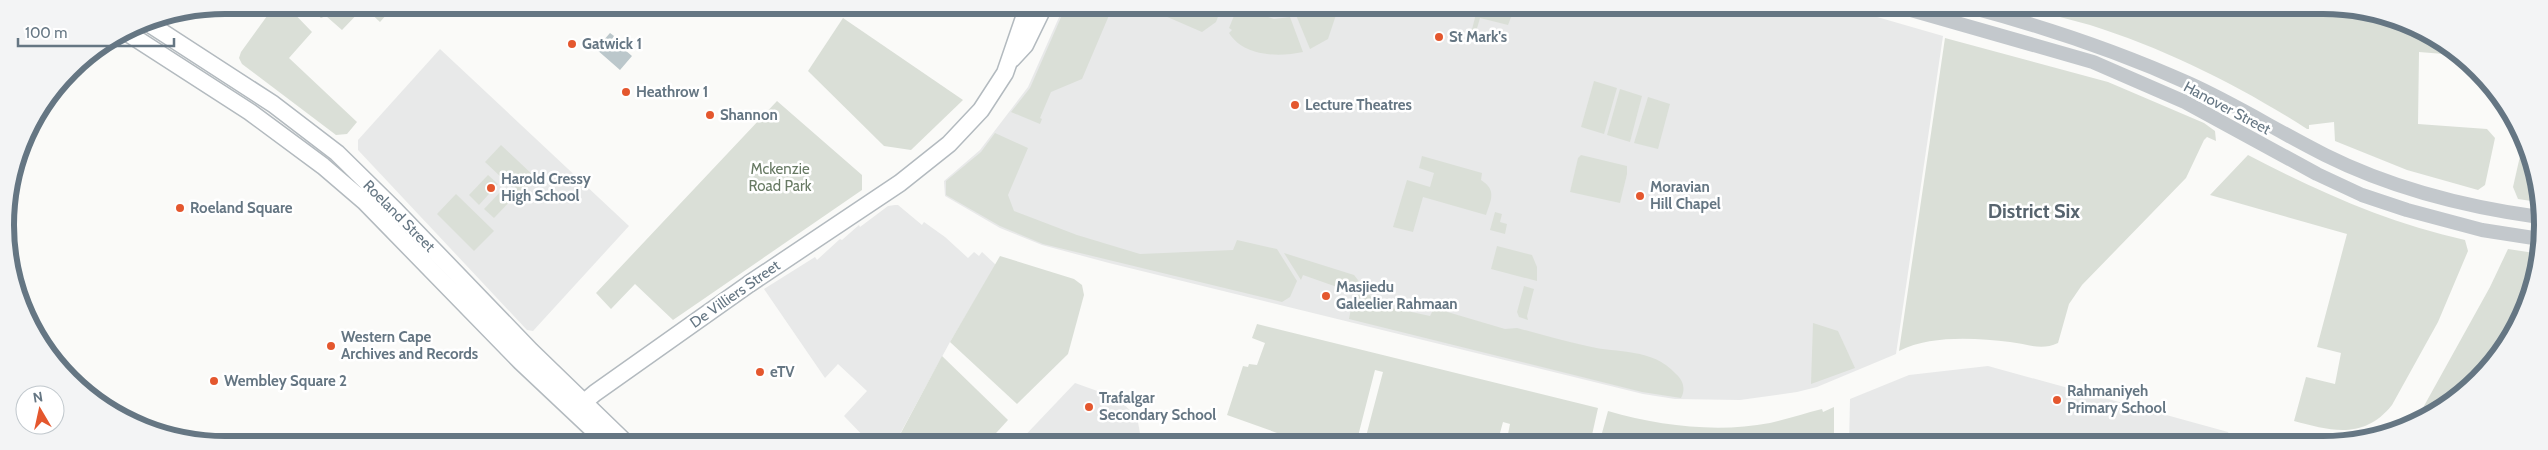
<svg xmlns="http://www.w3.org/2000/svg" width="2548" height="450" viewBox="0 0 2548 450" font-family="Cabin,sans-serif">
<rect width="100%" height="100%" fill="#fafaf8"/>
<!-- built -->
<g fill="#e8e9e9">
<path d="M1064 6H1839L1943 36 1896 354 1817 387 1797 392 1740 400 1675 399 1643 394 1109 263 1042 245 1000 228 945 196 944 181 980 150 1028 87Z"/>
<path d="M440 49 629 226 533 331 527 330 358 150V140Z"/>
<path d="M895 205H898L922 225 924 222 945 237 968 258 974 252 979 256 982 252 996 265 950 342 895 443 871 444 844 416 867 391 838 364 825 378 764 289 815 257 817 260 840 239 842 240 859 225 860 227 888 206Z"/>
<path d="M1988 366 2228 432 2234 444H1849L1850 399 1909 375Z"/>
<path d="M1075 383 1117 398 1137 417 1142 444H1017Z"/>
</g>
<!-- green -->
<g fill="#dadfd7">
<path d="M275 5H286L312 32 289 58 357 122 347 134 336 135 242 64 239 58 241 52Z"/>
<path d="M305 5H395L380 22 364 7 342 30 326 16 321 18Z"/>
<path d="M1066 6H1100L1102 10 1110 13 1082 79 1051 92 1040 118 1042 119 1040 124 1011 112 1030 88Z"/>
<path d="M1142 6H1222L1216 22 1202 32Z"/>
<path d="M1238 6H1260L1256 13 1274 19 1290 17 1303 52C1279 57 1244 57 1229 33L1232 30 1229 28Z"/>
<path d="M1308 6H1339L1328 39 1310 49 1296 15Z"/>
<path d="M1478 6H1515L1524 9 1523 14 1513 12 1508 25 1480 18 1473 42 1469 41Z"/>
<path d="M2024 7H2351L2433 34 2456 55 2419 52 2418 124 2487 129 2495 138 2485 185 2478 190 2407 170 2335 141 2334 122 2309 125V129H2307C2240 86 2166 49 2090 25 2068 19 2046 13 2024 7Z"/>
<path d="M843 18 963 100 911 150 884 146 808 71Z"/>
<path d="M1945 38 2108 82 2204 123 2215 131 2216 141 2207 137 2204 140 2186 178 2082 285 2069 304 2058 343C2041 351 2028 344 2010 342 1975 338 1931 335 1899 351Z"/>
<path d="M1594 81 1617 88 1604 134 1581 127Z"/>
<path d="M1620 89 1642 96 1630 142 1607 135Z"/>
<path d="M1648 97 1670 104 1658 149 1634 143Z"/>
<path d="M777 101 862 175V190L673 320 635 284 611 309 596 293Z"/>
<path d="M995 133 1028 148 1008 195 1014 211 1077 235 1140 254 1233 250 1237 240 1277 249 1297 281 1290 297 1282 302 1043 244 1000 226 946 195V181L981 152Z"/>
<path d="M2523 143 2535 168 2538 202 2518 199 2513 187Z"/>
<path d="M501 145 536 178 520 195 485 162Z"/>
<path d="M1581 155 1627 166V174L1620 203 1570 192 1578 158Z"/>
<path d="M2248 155C2317 191 2388 223 2465 240L2468 251 2438 322 2392 405C2364 440 2331 431 2294 421L2306 377 2335 384 2341 353 2317 347 2347 234 2210 195Z"/>
<path d="M1422 156 1482 173 1481 180C1497 190 1491 200 1486 215L1423 197 1413 232 1393 227 1407 180 1430 187 1434 173 1419 168Z"/>
<path d="M488 175 498 184 479 205 469 195Z"/>
<path d="M503 189 513 198 494 218 484 209Z"/>
<path d="M456 194 494 231 474 251 437 214Z"/>
<path d="M1495 212 1502 214 1500 222 1507 224 1505 234 1490 230Z"/>
<path d="M1497 246 1532 255 1537 267V281L1491 269Z"/>
<path d="M2508 249 2541 254 2520 322 2478 381 2420 422 2414 424 2490 287Z"/>
<path d="M1284 253 1354 275 1372 298 1384 306 1430 316 1434 308 1505 329 1517 328C1540 334 1563 341 1587 346 1619 354 1651 347 1676 374 1683 380 1686 389 1681 398L1642 392 1349 319 1354 293 1303 275 1301 280Z"/>
<path d="M1000 256 1074 279 1082 285 1084 295 1068 354 1017 404 950 342Z"/>
<path d="M1524 286 1534 289 1527 316 1528 320 1519 317 1517 312Z"/>
<path d="M1813 323 1838 331 1855 368 1811 384Z"/>
<path d="M1257 324 1598 408 1590 444H1506L1510 424 1503 422 1497 444H1364L1383 372 1375 370 1356 444H1308L1227 415 1243 366 1248 367 1249 364 1257 365 1265 343 1252 338Z"/>
<path d="M942 356 1008 420 986 444H895Z"/>
<path d="M1834 407V444H1599L1608 411C1660 426 1717 433 1770 423 1788 419 1805 413 1822 409L1823 412Z"/>
</g>
<!-- water -->
<path fill="#bbc7cb" d="M610 33 614 36 612 39 632 56 620 70 596 49Z"/>
<g fill="none" stroke-linecap="round" stroke-linejoin="round">
<defs>
<g id="secondary">
<path d="M145 21 273 104 337 153 396 211 531 351 626 443"/>
<path d="M126 32 250 112 323 166 365 202 521 362 607 443"/>
<path d="M1012 59 1025 45 1044 6"/>
<path d="M576 409 595 393 749 284 900 183 949 144 981 110 1005 73 1028 6"/>
</g>
</defs>
<!-- secondary casing -->
<use href="#secondary" stroke="#b3babf" stroke-width="19"/>
<!-- tertiary -->
<g stroke="#c3c8cc" stroke-width="14">
<path d="M1897 6 2093 62 2185 102 2317 174 2362 195 2407 210 2482 230 2540 239"/>
<path d="M1970 7C2045 27 2117 51 2188 83 2235 104 2279 132 2325 155 2391 188 2466 207 2539 217"/>
</g>
<!-- secondary -->
<use href="#secondary" stroke="#fff" stroke-width="16"/>
</g>
<!-- markers -->
<g fill="#e4572e" stroke="#fff" stroke-width="2">
<circle cx="1439" cy="37" r="5"/>
<circle cx="572" cy="44" r="5"/>
<circle cx="626" cy="92" r="5"/>
<circle cx="1295" cy="105" r="5"/>
<circle cx="710" cy="115" r="5"/>
<circle cx="491" cy="188" r="5"/>
<circle cx="1640" cy="196" r="5"/>
<circle cx="180" cy="208" r="5"/>
<circle cx="1326" cy="296" r="5"/>
<circle cx="331" cy="346" r="5"/>
<circle cx="760" cy="372" r="5"/>
<circle cx="214" cy="381" r="5"/>
<circle cx="2057" cy="400" r="5"/>
<circle cx="1089" cy="407" r="5"/>
</g>
<g text-anchor="middle" stroke-width="5" stroke-linejoin="round" paint-order="stroke">
<!-- poi labels -->
<g font-size="15" font-weight="bold" fill="#657683" stroke="#fff" text-anchor="start">
<text x="1449" y="42">St Mark's</text>
<text x="582" y="49">Gatwick 1</text>
<text x="636" y="97">Heathrow 1</text>
<text x="1305" y="110">Lecture Theatres</text>
<text x="720" y="120">Shannon</text>
<text x="501" y="184">Harold Cressy<tspan x="501" dy="17">High School</tspan></text>
<text x="1650" y="192">Moravian<tspan x="1650" dy="17">Hill Chapel</tspan></text>
<text x="190" y="213">Roeland Square</text>
<text x="1336" y="292">Masjiedu<tspan x="1336" dy="17">Galeelier Rahmaan</tspan></text>
<text x="341" y="342">Western Cape<tspan x="341" dy="17">Archives and Records</tspan></text>
<text x="770" y="377">eTV</text>
<text x="224" y="386">Wembley Square 2</text>
<text x="2067" y="396">Rahmaniyeh<tspan x="2067" dy="17">Primary School</tspan></text>
<text x="1099" y="403">Trafalgar<tspan x="1099" dy="17">Secondary School</tspan></text>
</g>
<!-- street labels -->
<g font-size="15" fill="#657683" stroke="#fff">
<text transform="translate(2227 108) rotate(28)" y="5">Hanover Street</text>
<text transform="translate(399 216) rotate(45)" y="5">Roeland Street</text>
<text transform="translate(735 294) rotate(-35)" y="5">De Villiers Street</text>
</g>
<!-- park labels -->
<g font-size="15" fill="#687a64" stroke="#fff">
<text x="780" y="174">Mckenzie<tspan x="780" dy="17">Road Park</tspan></text>
</g>
<!-- district labels -->
<g font-size="20" font-weight="bold" fill="#57646e" stroke="#fff">
<text x="2034" y="218">District Six</text>
</g>
</g>
<!-- crop -->
<path d="M0 0H2548V450H0ZM225 14H2323A211 211 0 0 1 2534 225V225A211 211 0 0 1 2323 436H225A211 211 0 0 1 14 225V225A211 211 0 0 1 225 14Z" fill="#f3f4f5" fill-rule="evenodd"/>
<path fill="none" stroke="#657683" stroke-width="6" d="M225 14H2323A211 211 0 0 1 2534 225V225A211 211 0 0 1 2323 436H225A211 211 0 0 1 14 225V225A211 211 0 0 1 225 14Z"/>
<!-- north arrow -->
<g transform="translate(40 410) rotate(351)"><circle r="24" fill="#ffffff" stroke="#c1c8cd"/>
<path d="M0-4L9 19L0 12L-9 19Z" fill="#e4572e"/>
<text y="-8" font-size="14" font-weight="bold" text-anchor="middle" fill="#657683">N</text>
</g>
<!-- scale -->
<path d="M18 38v8h156v-8" fill="none" stroke="#657683" stroke-width="2.5"/>
<text x="25" y="38" font-size="15" fill="#657683" stroke="#ffffff" stroke-width="4" paint-order="stroke">100 m</text>
</svg>
